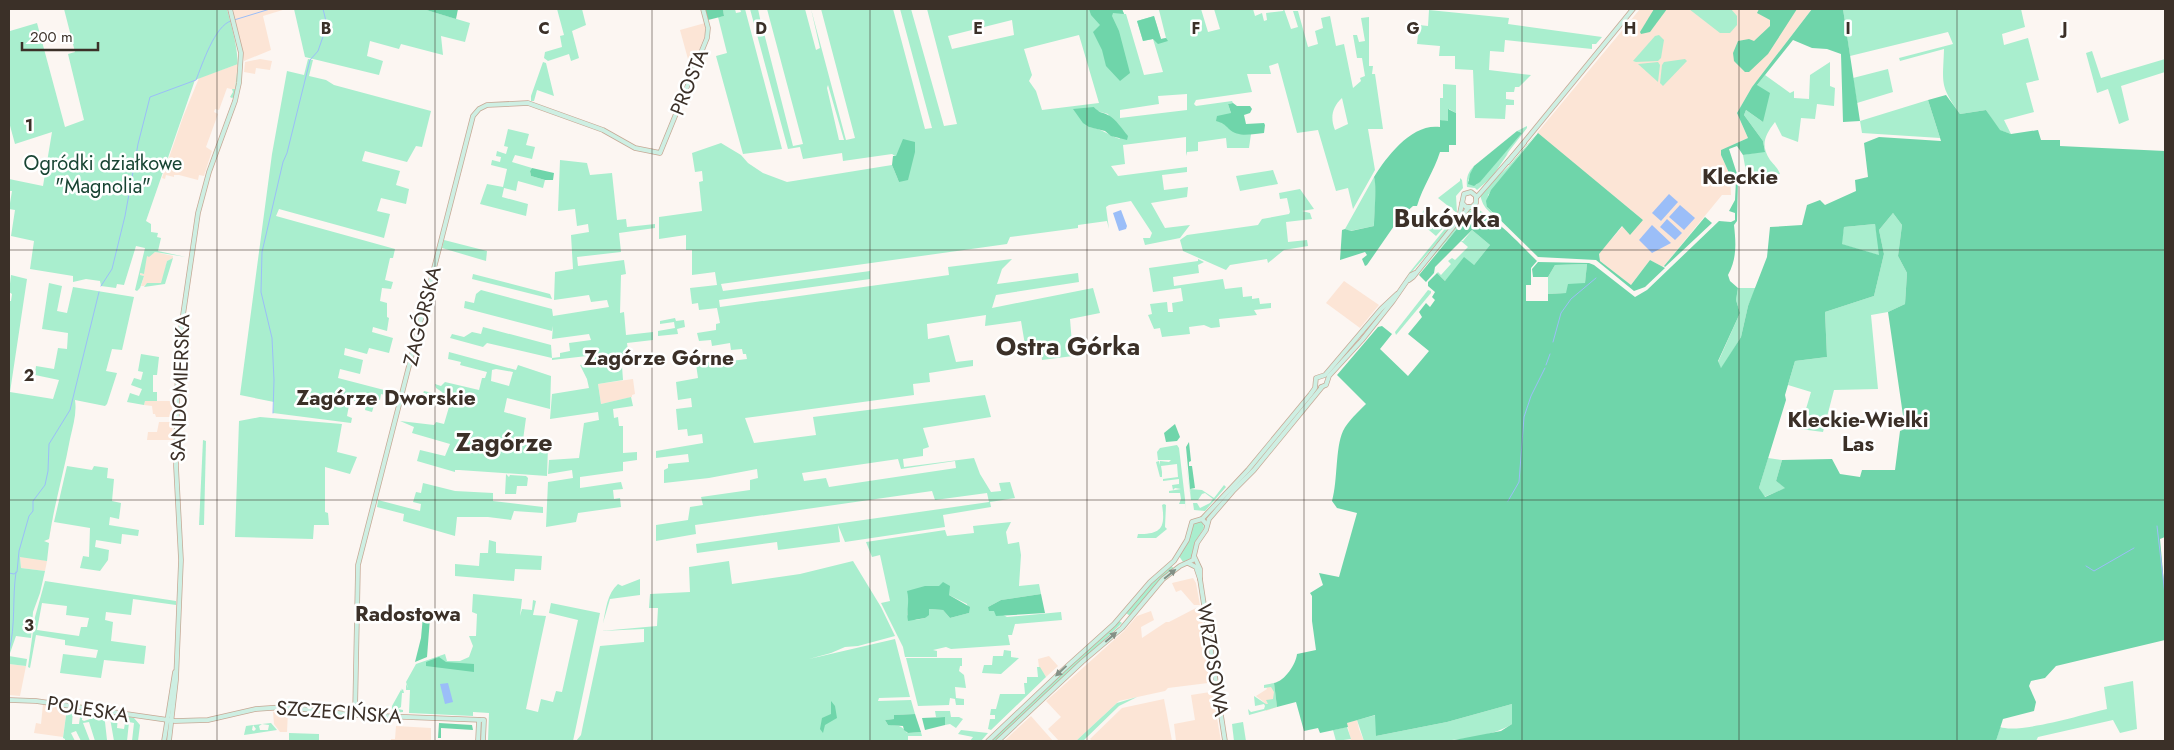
<svg xmlns="http://www.w3.org/2000/svg" width="2174" height="750" viewBox="0 0 2174 750" font-family="Jost,sans-serif">
<rect width="100%" height="100%" fill="#fcf6f2"/>
<!-- built -->
<g fill="#fce5d6">
<path d="M233 9H286L263 16 271 50 244 61Z"/>
<path d="M1640 9H1812L1752 87 1737 113 1748 138 1721 150V155L1730 175 1731 195H1722L1663 267 1650 260 1631 285 1600 261 1599 253 1623 226 1643 220 1537 133Z"/>
<path d="M705 23V35L691 70 680 30Z"/>
<path d="M260 59 272 61 270 70 256 68 255 74 244 72 245 62Z"/>
<path d="M238 64 235 90 227 88 219 110 215 109 214 112 218 114 206 147 212 151 204 176 199 175 198 180 179 175H174V177L166 175 165 179 162 178 183 117 199 78Z"/>
<path d="M155 252 173 256V258L167 261 162 283 157 285 148 283 144 286H141L144 276 140 275V273L144 274 145 257Z"/>
<path d="M1344 281 1379 305 1360 328 1326 303Z"/>
<path d="M633 379 635 394 632 395V397L601 404 598 384Z"/>
<path d="M145 401H172V417H156L155 414H153L152 406 144 405Z"/>
<path d="M159 422H172L173 440H147L148 432H157Z"/>
<path d="M53 516 49 539 41 542 37 559 47 561 45 571 21 568 20 557Z"/>
<path d="M1193 578 1196 583 1200 605H1194L1181 590 1176 592 1172 583Z"/>
<path d="M1196 608H1200L1212 678 1208 683 1168 688 1165 691 1119 701 1076 741H1059L1048 729 1061 717 1046 701 1124 631 1137 616 1151 611 1154 620 1141 627 1142 638 1166 622H1169Z"/>
<path d="M1049 656 1058 666 1046 677 1039 667 1038 659Z"/>
<path d="M9 664 26 666 20 696 9 695Z"/>
<path d="M1274 684 1277 707 1266 711 1265 703 1256 696 1267 689 1265 685Z"/>
<path d="M1210 692 1213 695 1221 741H1176L1174 724 1195 720 1191 695Z"/>
<path d="M1164 699 1172 741H1092L1090 739 1122 708Z"/>
<path d="M43 704 67 708 63 737 34 733 36 723 41 724Z"/>
<path d="M288 711 287 732H280L274 724 273 712Z"/>
<path d="M1031 716 1053 741H1004L1020 726Z"/>
<path d="M1357 720 1359 729 1364 741H1351L1347 723Z"/>
<path d="M396 726 431 728V741H391V739H395Z"/>
</g>
<!-- green -->
<g fill="#a9eece" fill-rule="evenodd">
<path d="M64 9H227C236 43 242 62 234 97L232 98 230 97 233 92 232 89H235L238 64 195 80 146 221 151 224V232L158 233 157 237 161 238 158 251 186 257 155 252 149 257 147 256 144 274 140 273V275L144 276 140 288 137 291 135 290 145 248 136 246 124 285 117 284 116 288 101 286 100 281 86 279 73 282V276L30 269 34 241 11 236 15 210 9 209 12 191H9V179L43 186 52 132 15 144 9 122V26L10 31 37 23 65 127 84 120 68 54 75 52Z"/>
<path d="M294 9H423L470 23 465 42 441 36 443 55 401 44 399 49 370 41 367 56 383 61 379 75 305 57Z"/>
<path d="M557 9H582L586 25 572 31 579 58 571 61 569 54 548 61 544 58 545 52 562 47 560 36 564 35Z"/>
<path d="M723 9H735L736 13 741 12 740 9H745L782 149 743 154 716 56 727 53 718 17 724 16Z"/>
<path d="M750 9H758L761 23 764 24 765 28 763 29 793 146 803 144 767 9H805L816 50 820 48 811 9 846 140 855 138 821 9H893L925 129 932 128 900 9H911L944 126 957 124 927 9H1122L1124 14H1126L1144 75 1163 72 1153 39 1143 41 1137 21 1154 16 1161 39 1166 38 1159 10 1201 9 1208 32 1220 29 1214 9H1253L1255 16 1262 13 1264 21 1267 20 1266 13 1283 11 1284 9 1291 29 1298 27 1293 11H1298L1308 47 1318 44 1315 31 1323 28 1321 18 1330 16 1336 46 1344 44 1353 88 1361 81 1360 78 1365 76 1362 58H1357L1353 35H1357L1359 42 1365 41 1361 18 1369 17V66H1373L1372 74H1375L1383 129H1368L1375 170 1353 209 1348 188 1336 191 1318 130 1297 133 1278 63 1269 66 1271 74H1247L1252 92 1196 100 1194 104 1196 106 1232 101 1233 103 1228 104 1231 113 1225 124C1232 133 1240 135 1251 134L1249 148H1227L1226 138 1198 142V151L1187 152 1186 156V137L1123 145 1125 164 1111 166 1118 176 1187 167V172L1162 175 1164 190 1188 187 1187 197 1151 203 1165 228 1190 225 1180 238 1145 245 1143 238H1150L1152 233 1131 201 1109 205 1106 207 1109 229 1107 221 1078 225V228L1010 237 1007 244 721 284 723 291 870 271V279L719 300 720 307 949 275 948 267 1012 259 1002 269 997 284 1078 273 1079 282 996 295 992 308 1093 288 1100 313 1070 319 1073 356 1042 360 1040 343 1025 345 1021 321 985 326 986 315 927 324 928 339 949 335 956 362 973 360V366L929 373 930 382 913 384 914 395 745 418 754 443 816 435 813 417 985 395 991 417 923 428 929 447 923 449V456L903 459 904 467 974 458 980 474 991 492 1001 491 999 483 1010 482 1015 498 990 502 991 507 943 515 945 527 845 542 838 525 840 542 778 550 777 542 697 553 696 544 989 502 987 493 935 500 932 491 695 525 696 534 656 541V525L688 520 690 507 703 505 701 497 750 490V480L758 478 757 469 709 478 664 483V470L668 468V464L689 462 688 454 656 458V451L703 443 702 434 688 436 687 429 678 430 676 409 692 407 691 398 678 400 676 382 698 378 696 364 731 359V361L747 359 746 354H743L742 349 731 350 730 343 712 346 711 340 699 341 697 333 716 330V324L720 323 717 308 699 310 698 303 692 304 690 288 717 285 715 272 692 275V250H686V235L659 239V217L702 211 699 182 703 181 702 171 695 172 692 153 721 143 741 155 748 163 763 173 787 182 892 165 899 182 895 156 892 154 843 161 842 153 803 159 800 147 788 149ZM1012 20 1014 35 952 49 948 36ZM1079 35 1099 103 1042 110 1036 91 1029 81 1032 75 1024 49ZM828 85 844 140H839L827 88ZM1187 94V110L1120 118V110L1159 104 1158 96ZM1342 98 1348 124 1335 130C1330 118 1332 107 1342 98ZM1094 107 1097 111 1108 114 1120 139C1108 135 1101 128 1089 127ZM898 459 901 469 955 461 956 468 829 487 826 478 804 481 802 473Z"/>
<path d="M1689 9H1731L1737 16V25L1730 33H1720Z"/>
<path d="M1843 9H2021L2025 27 2002 34 2004 45 2028 38 2039 80 2026 83 2034 112 2004 120 2011 134 1999 130 1986 110 1960 114C1939 85 1943 83 1944 49L1900 61 1899 58 1953 44 1948 32 1850 56Z"/>
<path d="M1429 10 1509 18 1508 24 1602 37 1596 44H1592V49L1505 40 1504 52 1490 51 1489 70 1531 75 1519 87H1515L1514 92H1506V99L1514 100V105H1506L1505 119 1475 118 1473 70 1455 69V56H1439L1440 46 1417 44 1419 25 1428 26Z"/>
<path d="M1659 35 1664 40 1661 58 1658 61 1636 62 1633 61 1655 36Z"/>
<path d="M2092 51 2101 78 2165 59V72L2121 86 2129 120 2119 124 2108 89 2097 93 2086 53Z"/>
<path d="M308 59 313 60 309 76 326 80 334 85 431 111 422 147 416 146 407 162 365 151 362 161 400 171 396 185 409 189 406 204 381 198 377 211 390 214 384 238 279 209 276 216 395 249 393 258H390L385 280 393 282 391 289 382 288 380 301 387 303V317L389 318 387 331 373 327 372 332 393 338 389 353 369 348 367 354 345 348 344 355 363 360 360 374 340 369 338 378 388 391 385 395 381 394 380 400 376 399 372 412 365 410 366 404 350 400 347 416 352 418 351 423 273 413 274 402 240 395 272 154 287 71 304 75Z"/>
<path d="M1685 59 1687 61 1663 86 1660 83 1662 65 1664 62Z"/>
<path d="M543 62 546 63 554 96 537 90 534 101H531V96Z"/>
<path d="M1658 62 1660 65 1658 82 1638 64Z"/>
<path d="M1830 62V86L1835 88 1834 106 1817 104 1815 119 1801 118 1798 142 1782 136 1775 122C1765 135 1760 145 1770 160 1774 165 1778 168 1780 174L1747 177 1743 155 1765 151 1763 141 1744 115 1746 110 1763 122 1757 85 1765 75 1790 93 1794 91V98L1809 99 1810 75Z"/>
<path d="M1888 69 1893 92 1857 103 1853 78Z"/>
<path d="M1443 84 1456 85V113L1449 109 1448 122 1440 120V98H1443Z"/>
<path d="M1928 100 1940 138 1862 133 1860 121Z"/>
<path d="M1527 126V128L1506 155 1509 152 1492 177 1477 190 1475 188 1467 187C1466 178 1468 172 1474 166L1468 181 1476 185 1522 133 1517 131Z"/>
<path d="M508 129 529 134 526 145 535 147 532 159 515 155 512 162 532 168 530 171 531 176 545 180 543 188 518 181 516 191 504 188 502 197 528 204 526 216 480 204 487 184 503 187 507 169 491 165 492 160 500 162 501 157 496 156 497 151 506 154 508 147 504 146Z"/>
<path d="M1537 133 1488 195 1487 207 1500 221C1489 211 1482 208 1480 193L1508 167Z"/>
<path d="M560 160 587 163 590 175 612 173 617 220 626 219 627 227 655 224V228L619 233 621 252 577 257 578 266 624 260 626 274 621 275 620 313 624 312 626 335 653 332V340L627 343 630 365 622 366 623 380 598 384 601 404 631 397 633 406 613 409 614 418 618 417 619 426H623V453L637 452V460L623 462V471L580 477V488L621 482 623 489 613 490 614 499 620 498 621 507 578 513 576 522 546 527 548 482 573 478 572 470 548 474 549 460 579 458 584 423 599 420 598 412 550 419 552 394 589 388 587 379 580 365 588 364 587 356 552 360V358L487 343 483 347 450 338 452 334 464 337 472 332 481 334 483 327 551 345 552 358 560 357V353L570 351 569 343 591 340 589 334 552 339 553 326 552 331 464 308 465 301 474 303 476 294 481 290 552 309 553 316 609 307 607 300 591 302 589 295 554 300 555 272 573 269 571 235 589 232 588 224 577 226 575 209 558 211Z"/>
<path d="M1273 170 1278 184 1240 191 1236 176Z"/>
<path d="M1374 177C1378 187 1374 214 1374 226L1350 231 1345 229Z"/>
<path d="M1460 178 1462 180 1463 188 1456 196 1457 213 1438 198 1460 181Z"/>
<path d="M1300 189 1314 209 1302 211 1310 213 1312 219 1286 222 1288 242 1307 240 1308 246 1284 250 1268 263 1267 259 1230 265 1226 270 1183 251 1180 240 1187 235 1258 225 1262 219 1289 214 1290 212 1287 198 1280 199 1279 193Z"/>
<path d="M1461 209 1449 229 1410 274 1409 273Z"/>
<path d="M1478 209 1497 223 1484 213H1471L1415 277 1467 211Z"/>
<path d="M1424 210 1445 226 1436 236 1417 220Z"/>
<path d="M1893 213 1902 225 1898 256 1907 273 1905 304 1888 312 1871 315 1878 389 1834 390 1823 432 1800 429 1811 392 1788 385 1795 361 1827 357 1825 312 1874 296 1884 254 1879 230Z"/>
<path d="M1875 224 1881 256 1841 244 1844 227Z"/>
<path d="M1472 230 1490 245 1474 265 1445 281 1437 273 1438 272 1441 275 1451 264 1448 261 1452 258 1455 260 1468 247 1461 241H1463Z"/>
<path d="M444 240 487 251 486 261 442 248Z"/>
<path d="M173 258 165 284 144 287 147 283H161L167 261Z"/>
<path d="M1198 259 1204 262 1198 265 1199 273 1173 277 1174 286 1223 279 1225 289 1242 287 1243 297 1252 296V299L1259 298 1260 304 1271 303V308L1254 310 1257 315 1219 319 1220 327 1211 328 1204 325 1189 327 1190 334 1162 337 1160 328 1154 329 1148 315 1152 314 1150 304 1167 302 1168 312H1173L1172 303 1183 301 1181 288 1153 292 1149 268 1198 261Z"/>
<path d="M1587 264 1585 284 1566 293 1548 294V277L1555 265Z"/>
<path d="M473 274 550 294 552 299 472 279Z"/>
<path d="M11 275 27 279 10 392 53 399 59 380 35 375 36 366 54 369 58 348 67 349 68 333 42 329 49 283 62 286 57 311 67 313 73 287 134 297 122 350 112 349 106 371 117 373 107 404 105 406 75 400C77 413 73 426 70 439 64 472 54 505 49 539L44 541 49 543 47 561 20 557 21 568 45 571 40 593 33 612 31 638 16 636 9 656 27 659 26 666 9 664V301H11L12 294 9 292Z"/>
<path d="M1738 288H1756L1748 306 1741 337 1721 369 1718 362 1740 313 1736 300Z"/>
<path d="M1428 290 1431 291V293L1396 335 1395 332Z"/>
<path d="M675 318 676 321 684 320 685 327 677 329 678 334 658 336V331L675 328 674 322 660 324V321Z"/>
<path d="M449 352 516 370 518 365 551 376 550 409 507 398 504 412 526 418 523 440 548 447 547 476 459 470H455V472L417 461 420 450 445 456 450 444 412 433 414 427 400 421 434 425 436 422 444 424 449 407 425 401 422 395 424 391 441 395 442 392 436 388 435 384 441 386 445 382 479 390 482 378H485L487 372 460 365 461 362 448 359ZM496 369 513 372 509 386 491 381 492 370Z"/>
<path d="M141 354 159 357 157 375H153V392H157V401H145L144 405 127 402 130 393 139 396 142 389 131 385 134 378 141 380 143 372 138 371Z"/>
<path d="M260 417 342 424 337 452 357 457 350 474 325 467V512L328 513 329 525H314L313 539 235 537 239 421Z"/>
<path d="M203 440 206 441 204 525H199Z"/>
<path d="M1177 445 1179 448 1185 499 1181 449 1186 511 1185 501V504H1179L1181 499 1180 493H1169V491L1181 489 1175 488 1173 490 1172 485 1179 484V479L1163 481V479L1178 477 1177 464 1161 466 1162 472 1173 471 1162 472V477H1160L1156 462 1159 461 1160 465V461L1169 462 1171 460H1158L1157 452 1160 448Z"/>
<path d="M1184 449 1191 498 1190 489 1202 490 1214 498 1224 485 1226 487 1205 511 1194 510 1193 503H1197L1200 508 1210 503 1213 499 1205 493 1202 494 1198 500H1191Z"/>
<path d="M1768 458 1782 460 1776 481 1786 488 1764 497 1759 488Z"/>
<path d="M67 466 92 470 94 466 108 468 107 478 114 479 112 501 121 503 119 519 110 517 109 525 139 530 138 536 122 534 121 544 96 540 95 547 109 550 108 560 100 571 80 568 83 556 89 557 90 528 54 522Z"/>
<path d="M506 474 509 477 510 475 526 476 528 478 527 486H517L516 494H505Z"/>
<path d="M423 483 455 491 493 493V501L543 507V513L514 511 511 520 488 517H457L455 536 403 521 404 514 377 507 378 500 420 511 421 504 413 502 416 492 421 493Z"/>
<path d="M1164 504 1166 505 1165 527 1167 529 1156 538H1137L1138 534C1160 534 1166 529 1162 505Z"/>
<path d="M1197 521 1203 522 1204 528 1195 542 1191 558 1183 562 1179 556 1188 542 1193 524Z"/>
<path d="M1011 522 1006 532 1008 544 1019 542 1021 555 1019 586 1039 584 1041 594 1001 600 988 607 1007 617 1061 612 1062 620 1015 624 1012 635H1008L1010 645 951 649 946 647 933 650 937 651V657H905L903 647 881 603 890 601 880 555 872 557 866 542 945 530 947 536 974 533 973 526ZM939 586 949 595 967 604 969 613 950 618 943 610 929 609 925 618 916 620 907 615 910 598Z"/>
<path d="M489 540 496 542V553L542 556 541 570 515 569 514 581 455 576V564L479 566 480 553H488Z"/>
<path d="M729 561 732 584 800 574 853 561 881 607 895 636 858 646 845 647 831 653 809 659 895 639 910 697 879 698 878 701 911 700 915 714 894 715V719L885 720 888 725C897 725 902 725 907 733L921 732 922 736H908V741H576L581 735 583 725 600 646 644 642V629L601 631 657 626 658 608H649L650 594 690 592 689 567Z"/>
<path d="M1171 565 1174 569 1155 586 1130 616 1126 613 1152 582Z"/>
<path d="M640 579V595L610 599 603 623C606 609 607 594 618 584L622 586Z"/>
<path d="M45 581 176 601V605L133 599 131 615 106 612 105 620 113 622 111 641 146 646 144 664 104 660 101 678 60 673 63 654 96 658 98 650 65 645V640L36 635 30 668 28 667 35 617ZM42 603 67 606 66 615 89 618 87 627H81L79 636 37 630Z"/>
<path d="M473 594 522 599 520 616 522 609 532 610 533 600 536 601 533 615 546 616 526 709 538 712 541 699 553 702 556 691 562 692 578 620 549 613 551 603 600 613 573 741H488L489 713 473 712V716L409 713 410 690H406V684L408 688 406 682 416 664 445 654 447 661H460L469 657 473 646 469 636H476L477 614 472 612Z"/>
<path d="M1119 621 1122 623 1118 627 996 741H990L1078 658Z"/>
<path d="M1004 650 1011 651V657L1019 658 1001 674 982 673 984 665H992L993 656H1003Z"/>
<path d="M906 658H962V666H960L959 671 964 675 966 688 955 687 956 698 964 699V705H956L955 699 950 698 949 705 918 706Z"/>
<path d="M1037 667H1040L1046 677 991 730 988 729 990 719H995V715H990L991 709H996L1000 694H1025L1024 683H1027V677H1038Z"/>
<path d="M2133 681 2137 729 2120 733 2113 720 2038 737 2036 741 2025 740 1996 741 2000 727C2020 734 2084 714 2107 709L2104 687Z"/>
<path d="M1274 683 1277 707 1249 715 1248 709 1251 712 1264 709 1265 706 1264 704 1255 706 1254 696 1266 704H1268L1266 700 1273 699 1274 692 1271 687 1264 688V685Z"/>
<path d="M402 688 401 691 403 689 404 693H402L401 707 398 709 403 710V712L392 713V706Z"/>
<path d="M1137 697 1119 706 1083 741H1076L1117 703Z"/>
<path d="M1512 704V724C1478 746 1404 741 1364 741L1357 720 1376 715V736L1447 722Z"/>
<path d="M67 708 73 709 72 724H79L81 710H83L82 720 84 721 90 719V711L104 713 107 740 95 741 89 722 83 723 90 741H81L76 731 71 733 75 741H65V739L63 738Z"/>
<path d="M935 711H950L951 717H959L963 719 956 728 950 724 945 725 944 717H936Z"/>
<path d="M105 713 118 716 117 728 124 729 126 717H130V720V717L134 718 140 725 138 741H132L134 723 129 722 127 741H114L110 718 106 719Z"/>
<path d="M1243 722 1246 741H1234L1232 724Z"/>
<path d="M271 723 277 730 244 735 246 726 253 725 252 730 254 731 256 729 253 725 262 724 259 726 260 730H268L269 725 262 724Z"/>
<path d="M1347 727 1351 739 1336 741 1333 730Z"/>
<path d="M961 730 988 733 981 741H970L973 737 958 734Z"/>
<path d="M289 733 319 734V741H289Z"/>
</g>
<!-- forest -->
<g fill="#6fd5aa" fill-rule="evenodd">
<path d="M423 9H458L456 19Z"/>
<path d="M705 9H723L724 16 708 20Z"/>
<path d="M1089 9H1122L1124 14 1113 13 1112 16 1119 31 1130 73 1120 81 1106 66 1102 50 1093 32 1100 25 1091 15Z"/>
<path d="M1654 9H1667L1650 32 1641 34 1640 32Z"/>
<path d="M1759 9H1797L1768 54 1749 72H1745L1734 61 1733 53 1738 41 1749 39 1754 41 1770 26V20L1757 13Z"/>
<path d="M1812 9H1843L1860 121 1843 122 1841 54 1827 49 1812 48 1793 40 1757 85 1770 93 1763 122 1746 110 1744 115 1763 141 1765 152 1743 155 1737 146 1729 149 1737 174 1730 175 1721 155V150L1748 138 1737 113 1752 87Z"/>
<path d="M1154 16 1161 39 1166 38 1168 41 1158 44 1153 39 1143 41 1137 21Z"/>
<path d="M1946 95 1960 114 1986 110 2000 130 2011 134 2038 130 2041 140H2060V146L2165 151V537L2160 539 2165 594V640L2056 666 2045 678 2031 681 2029 686 2036 702 2034 711 2003 719 1996 741H1449L1501 731 1512 724V704L1447 722 1376 736 1375 715 1347 723 1348 727 1320 733 1318 728 1304 731 1296 702 1277 707 1274 683C1285 681 1296 664 1297 654L1316 650 1312 621V596L1310 593 1323 585 1319 573 1339 577 1357 513 1337 508 1332 501C1338 480 1335 449 1343 431 1348 421 1358 412 1366 404L1337 375 1378 327 1382 326 1392 334 1380 349 1408 376 1429 351 1408 334 1422 317 1419 312 1426 303 1430 307 1435 300 1432 297 1435 292 1428 286V282L1437 273 1445 281 1464 257 1474 265 1490 245 1472 230 1435 267 1434 273 1426 282 1419 275 1470 213C1489 207 1523 248 1537 261L1531 268V285H1526V301H1548V294L1566 293 1568 284 1585 283 1587 264 1555 265 1548 277H1533L1532 269 1538 262 1589 263 1594 265 1635 297 1647 290 1719 221 1731 222 1735 220V213L1729 211 1735 200 1736 180 1738 179 1737 221 1734 225C1736 243 1737 259 1728 275L1730 281 1738 288 1736 300 1740 313 1718 361 1721 368 1741 337 1748 306 1767 257 1770 227 1802 225 1807 205 1820 200 1825 205 1856 191 1855 180 1868 177 1864 143 1879 137 1941 141 1928 100ZM1893 213 1902 225 1898 256 1907 273 1905 304 1888 312 1905 429 1900 431 1895 470H1862L1860 477 1840 474 1832 459 1782 460 1776 481 1785 488 1765 497 1759 488 1786 400 1785 395 1795 361 1827 357 1825 312 1874 296 1884 254 1879 230ZM1875 224 1879 255 1842 244 1844 227Z"/>
<path d="M1233 103 1237 106H1250L1252 109 1250 113 1244 115 1246 124 1264 123 1265 125 1264 133C1253 134 1238 138 1229 129 1224 124 1223 123 1216 121L1217 116 1231 113 1228 104Z"/>
<path d="M1094 107C1099 113 1102 112 1108 115 1116 119 1122 129 1128 136L1127 140 1111 136 1105 131 1089 127 1083 123 1073 109Z"/>
<path d="M1448 109 1456 113V145H1449V152H1440C1434 171 1423 186 1417 206H1413L1393 224 1394 226 1367 265 1365 266 1362 259 1367 255 1365 252 1340 260 1342 230 1345 229 1351 231 1374 226C1374 214 1377 186 1374 177 1387 156 1412 123 1440 127V120L1448 121Z"/>
<path d="M1517 131 1522 133 1480 182 1474 186 1468 184 1470 174 1474 166Z"/>
<path d="M1538 133 1643 220 1630 235 1622 226 1599 254 1600 261 1631 285 1650 260 1665 268 1645 287 1634 291 1596 260 1538 257 1487 207 1486 201 1491 190Z"/>
<path d="M903 139 915 142V152L908 180 899 182 892 165 893 156H896Z"/>
<path d="M532 168 554 173 553 180H545L531 176 530 171Z"/>
<path d="M1705 217 1712 223 1665 267 1664 266Z"/>
<path d="M1175 424 1180 437 1177 441 1166 442 1164 433Z"/>
<path d="M1189 442 1191 461 1189 462V466H1192L1195 488 1190 489 1186 447Z"/>
<path d="M943 582 950 586 949 595 970 607 969 613 950 618 943 610 929 609V615L925 618 908 621C906 611 910 602 907 591L925 586H939Z"/>
<path d="M1041 594 1045 613 996 616 994 611H989L988 607 1001 600Z"/>
<path d="M423 616 430 618 427 657 415 662 421 638Z"/>
<path d="M439 657 446 662 474 664V672L426 666V662Z"/>
<path d="M831 701 835 706 837 718 825 725 823 733 820 729 822 718 831 714Z"/>
<path d="M915 714 921 732 908 733 904 730 903 726 888 725 885 720 894 719V715Z"/>
<path d="M945 717V725L925 730 922 718Z"/>
<path d="M439 723 472 725 473 730 441 728V738H438Z"/>
</g>
<!-- water -->
<g fill="#9bbef8">
<path d="M1669 194 1678 202 1661 221 1652 213Z"/>
<path d="M1680 205 1695 218 1684 230 1669 217Z"/>
<path d="M1121 210 1127 226 1126 229 1119 231 1113 213Z"/>
<path d="M1667 219 1682 233 1675 240 1660 227Z"/>
<path d="M1652 225 1671 243 1652 253 1639 240Z"/>
<path d="M448 683 453 702 445 704 440 684Z"/>
</g>
<g fill="none" stroke-linecap="round" stroke-linejoin="round">
<!-- stream -->
<g stroke="#9bbef8" stroke-width="1">
<path d="M234 20 270 9"/>
<path d="M101 286 112 269 125 216 138 144 150 97 196 80C202 65 215 25 231 21"/>
<path d="M1553 342 1561 313 1571 299 1596 278"/>
<path d="M1546 365 1550 354"/>
<path d="M273 413 274 380 272 338 261 292 262 252 283 162 287 153 310 60 318 51 327 25 323 9"/>
<path d="M1508 501 1519 482 1524 417 1531 396 1545 368"/>
<path d="M2157 526 2165 595"/>
<path d="M2086 566 2094 571 2134 548"/>
<path d="M9 573 14 574 17 572 19 551 29 516 33 511V501L45 485 48 471 49 444 70 410 99 292"/>
<path d="M9 651C16 625 12 599 16 572"/>
</g>
<defs>
<g id="secondary">
<path d="M1508 162 1633 9"/>
<path d="M1476 198 1524 143"/>
<path d="M1460 213 1464 194 1471 192 1476 196V203L1472 207H1466L1462 203"/>
<path d="M1409 280 1413 277 1469 207"/>
<path d="M1321 387 1326 385 1329 376 1362 340 1393 301 1411 275 1415 273"/>
<path d="M1202 519 1248 470 1310 395 1315 388 1316 378 1325 375 1381 309 1397 294"/>
<path d="M1194 556 1200 569V579"/>
<path d="M1188 563 1196 567 1200 579 1225 741"/>
<path d="M9 700 36 701 175 721 208 720 256 709 285 707 355 715 484 720 483 741"/>
<path d="M355 715 358 565 473 116 479 109 487 105 528 103 603 130 635 148 660 153 707 38 708 28 703 9"/>
<path d="M164 741 175 672"/>
<path d="M169 741 176 680 181 560 176 466 178 349 198 213 209 172 235 101 239 83 241 53 230 9"/>
<path d="M478 741 479 720"/>
<path d="M988 741 1063 670 1114 624 1150 582 1174 561 1187 540 1192 522 1202 519 1207 525"/>
<path d="M998 741 1082 662 1122 628 1163 579 1180 566 1193 560 1197 543 1206 530 1209 519 1234 490 1254 470 1322 387"/>
</g>
</defs>
<!-- secondary casing -->
<use href="#secondary" stroke="#c6a996" stroke-width="5.5"/>
<!-- secondary -->
<use href="#secondary" stroke="#ceefe3" stroke-width="4"/>
</g>
<!-- one-way arrows -->
<defs><path id="oneway-solid" d="M-6-.8H1V-3.2L6.5 0L1 3.2V.8H-6Z" transform="scale(1.25)"/></defs>
<g fill="#849086">
<use href="#oneway-solid" transform="translate(1170 574) rotate(-39)"/>
<use href="#oneway-solid" transform="translate(1111 637) rotate(-41)"/>
<use href="#oneway-solid" transform="translate(1061 671) rotate(137)"/>
</g>
<!-- grid -->
<path fill="none" stroke="#3b3028" stroke-width="1" stroke-opacity="0.55" d="M217 9V741M435 9V741M652 9V741M870 9V741M1087 9V741M1304 9V741M1522 9V741M1739 9V741M1957 9V741M9 250H2165M9 500H2165"/>
<g text-anchor="middle" stroke-width="5" stroke-linejoin="round" paint-order="stroke">
<!-- street labels -->
<g font-size="20" fill="#3b3028" stroke="#fff">
<text transform="translate(689 82) rotate(-68)" y="7">PROSTA</text>
<text transform="translate(422 316) rotate(-76)" y="7">ZAGÓRSKA</text>
<text transform="translate(180 388) rotate(-88)" y="7">SANDOMIERSKA</text>
<text transform="translate(1213 660) rotate(81)" y="7">WRZOSOWA</text>
<text transform="translate(88 709) rotate(9)" y="7">POLESKA</text>
<text transform="translate(339 712) rotate(4)" y="7">SZCZECIŃSKA</text>
</g>
<!-- park labels -->
<g font-size="20" fill="#184433" stroke="#fff">
<text x="103" y="170">Ogródki działkowe<tspan x="103" dy="23">"Magnolia"</tspan></text>
</g>
<!-- neighbourhood labels -->
<g font-size="21" font-weight="bold" fill="#3b3028" stroke="#fff">
<text x="659" y="365">Zagórze Górne</text>
<text x="386" y="405">Zagórze Dworskie</text>
<text x="1858" y="427">Kleckie-Wielki<tspan x="1858" dy="24">Las</tspan></text>
<text x="408" y="621">Radostowa</text>
</g>
<!-- quarter labels -->
<g font-size="22" font-weight="bold" fill="#3b3028" stroke="#fff">
<text x="1740" y="184">Kleckie</text>
</g>
<!-- district labels -->
<g font-size="25" font-weight="bold" fill="#3b3028" stroke="#fff">
<text x="1447" y="227">Bukówka</text>
<text x="1068" y="355">Ostra Górka</text>
<text x="504" y="451">Zagórze</text>
</g>
</g>
<g font-size="16" text-anchor="middle" font-weight="bold" fill="#3b3028" stroke="#fff" stroke-width="5" stroke-linejoin="round" paint-order="stroke">
<text x="326" y="34">B</text>
<text x="544" y="34">C</text>
<text x="761" y="34">D</text>
<text x="978" y="34">E</text>
<text x="1196" y="34">F</text>
<text x="1413" y="34">G</text>
<text x="1630" y="34">H</text>
<text x="1848" y="34">I</text>
<text x="2065" y="34">J</text>
<text x="29" y="131">1</text>
<text x="29" y="381">2</text>
<text x="29" y="631">3</text>
</g>
<!-- border -->
<rect width="2174" height="750" fill="none" stroke="#3b3028" stroke-width="20"/>
<!-- scale -->
<path d="M22 42v8h76v-8" fill="none" stroke="#3b3028" stroke-width="2.5"/>
<text x="30" y="42" font-size="15" fill="#3b3028" stroke="#ffffff" stroke-width="4" paint-order="stroke">200 m</text>
</svg>
